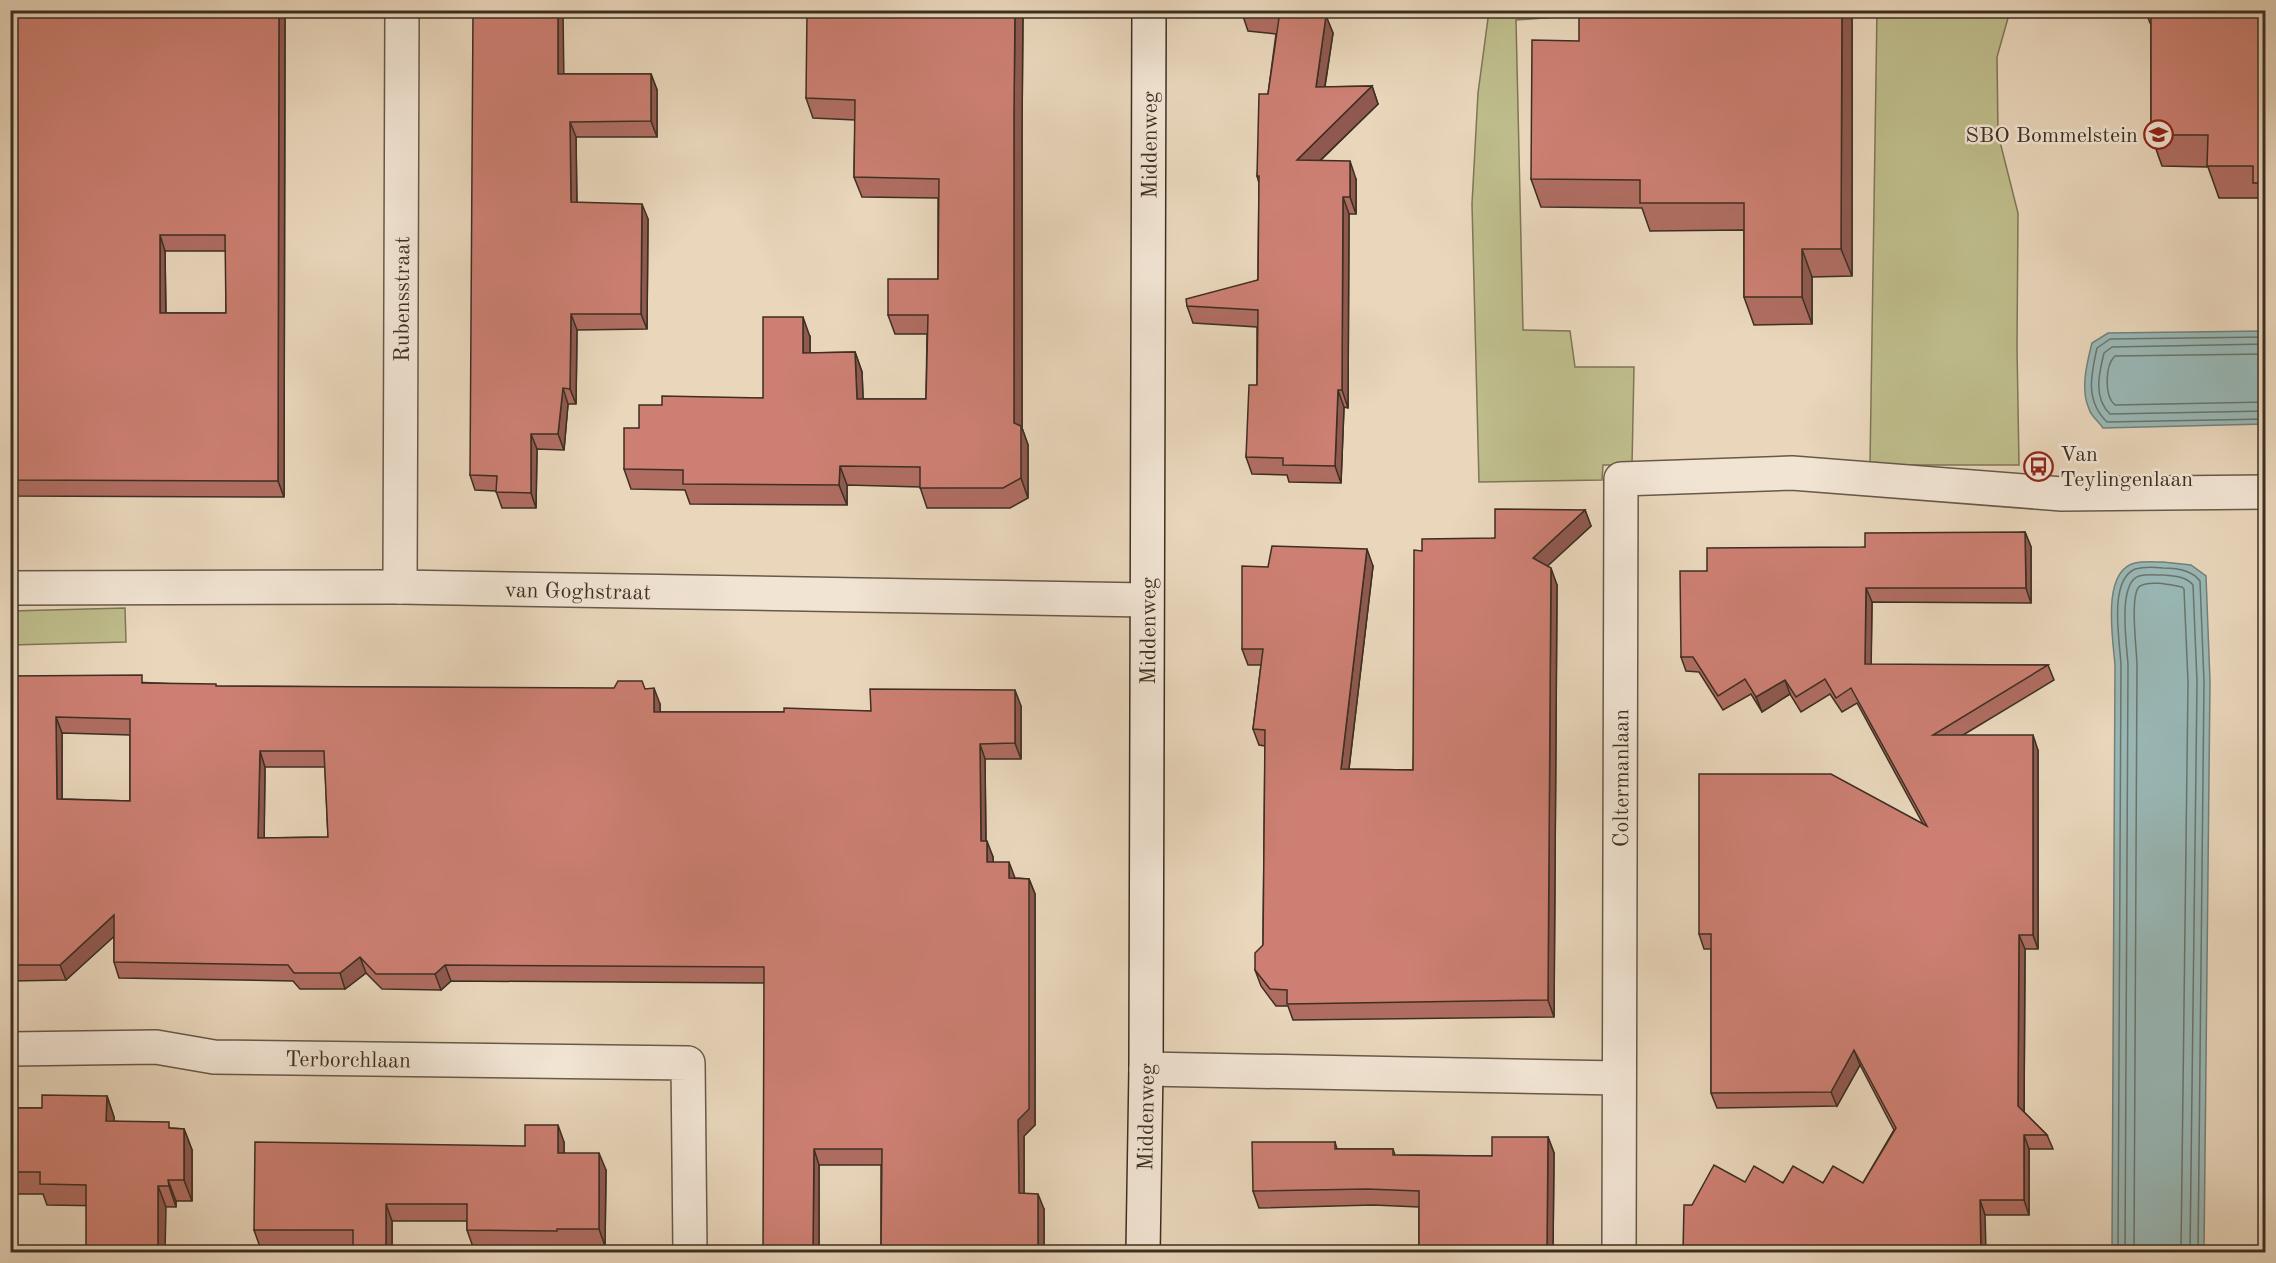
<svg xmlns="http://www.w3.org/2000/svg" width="2276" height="1263" viewBox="0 0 2276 1263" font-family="'Old Standard TT',serif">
<rect width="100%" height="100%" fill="#e9d6bb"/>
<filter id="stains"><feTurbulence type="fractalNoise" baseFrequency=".00333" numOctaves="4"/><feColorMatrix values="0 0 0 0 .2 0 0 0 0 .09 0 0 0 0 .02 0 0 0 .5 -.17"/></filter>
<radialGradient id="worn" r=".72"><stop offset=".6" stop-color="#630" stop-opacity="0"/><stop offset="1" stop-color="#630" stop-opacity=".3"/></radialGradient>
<!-- green -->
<g fill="#bebc8b" stroke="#7e7656" stroke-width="1.5">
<path d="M1489 11H1570V16L1516 20 1523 330 1570 331 1575 367H1634L1632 465H1603L1602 480 1479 482 1472 204 1478 93Z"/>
<path d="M1877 11H2010L1997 57 1998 134 2018 213 2017 347 2019 465H1870Z"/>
<path d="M125 608 126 642 11 645V611Z"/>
</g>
<!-- water -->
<g fill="#99b8b6" stroke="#74817b" stroke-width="1.5">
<path d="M2265 331V424L2103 428C2099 422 2091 416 2089 409 2080 389 2087 363 2092 343L2108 333Z"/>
<path d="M2163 562 2191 565 2206 576 2210 682 2204 1252H2112L2115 665C2113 639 2101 571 2135 563 2144 561 2154 562 2163 562Z"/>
</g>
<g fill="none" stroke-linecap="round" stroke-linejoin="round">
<!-- shore -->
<g stroke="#6b746c" stroke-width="1.5">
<path d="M2266 337 2110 339 2097 348C2091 375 2085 401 2107 422L2266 419"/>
<path d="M2266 344 2112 347 2104 353C2099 373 2093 398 2110 414L2266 411"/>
<path d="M2266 354 2115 356C2105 365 2104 396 2115 405L2266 402"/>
<path d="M2118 1252 2121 665C2120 641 2108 581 2135 569 2142 567 2155 567 2163 568 2177 568 2192 570 2200 581L2204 682 2198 1252"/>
<path d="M2125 1252 2128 665C2127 646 2117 583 2139 576 2146 574 2156 575 2163 575 2174 576 2186 576 2193 585L2197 682 2190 1252"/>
<path d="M2134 1252 2137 665C2137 652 2129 593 2140 586 2150 580 2171 585 2182 587L2184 589 2188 682 2181 1252"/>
</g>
<defs>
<g id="street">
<path id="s1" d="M400 587 402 10"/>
<path id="s2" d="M10 588 400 587 1146 600"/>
<path id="s3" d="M10 1049 156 1047 214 1057 688 1063 690 1252"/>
<path d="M1146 1069 1619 1078"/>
<path id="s4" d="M1619 1252 1621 479 1792 473 2062 494 2266 492"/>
</g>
<g id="secondary">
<path id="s5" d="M1143 1252 1146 1069 1149 10"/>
</g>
</defs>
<!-- street casing -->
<use href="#street" stroke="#685948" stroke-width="36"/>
<!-- secondary casing -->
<use href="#secondary" stroke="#3d2f22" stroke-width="36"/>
<!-- street -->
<use href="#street" stroke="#f1e4d3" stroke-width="33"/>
<!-- secondary -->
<use href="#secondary" stroke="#f1e4d3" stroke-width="33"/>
</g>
<!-- wall -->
<g fill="#af6d62" stroke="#3d2f22" stroke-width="1.5" fill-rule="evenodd">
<path d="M10 10H285L284 497 10 496ZM165 251H226V313H166Z"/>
<path d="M834 10H1023L1022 131V428L1028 445V498L1010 508H927L920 487 847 485V505L690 504 685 490 631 489 624 469 639 428 662 405 763 398 810 337V353L855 352 862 372 863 399H926L927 334H895L888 315 938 279V198L862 197 854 177 855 120 813 118 806 98Z"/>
<path d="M1852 10V276L1812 277V324L1754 325 1744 297V230L1650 231 1642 208 1541 207 1531 179 1579 41Z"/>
<path d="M2145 10H2265V215L2258 198H2219L2208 167 2162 166 2151 135V23H2150Z"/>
<path d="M1242 13 1315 15 1326 16 1333 33 1325 87 1372 86 1378 104 1320 161 1356 179V214H1349L1348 408 1344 407 1341 483 1289 482 1287 475 1252 474 1246 457 1257 385V327L1193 323 1187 306 1258 280 1259 183 1257 176 1276 34 1248 31Z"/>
<path d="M564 74H651L657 90V137H576L577 203 648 219 647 329 577 330 576 404H568L564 450 537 449 536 508H502L496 491 475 490 470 475Z"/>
<path d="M1585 510 1591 526 1547 566 1557 585 1554 1017 1293 1020 1288 1006H1276L1261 986 1255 970 1263 945 1265 746 1259 745 1253 729 1261 665H1248L1242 649 1268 567 1373 566 1349 769 1413 770 1422 551 1495 538Z"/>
<path d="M2025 532 2031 547V603L1872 602 1871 665H2048L2054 680 1963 735 2038 750V949H2025L2024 1112 2047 1135 2053 1149H2029V1215H1985L1692 1205 1745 1182 1863 1183 1894 1130 1860 1065 1837 1106 1717 1108 1711 1093V949H1704L1699 934 1923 824 1857 703 1842 712 1830 694 1801 712 1790 694 1762 712 1751 694 1723 710 1699 672 1686 671 1681 657 1707 571 1865 547Z"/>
<path d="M10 676 217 686 645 689 660 704V712H784L871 711 1021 706V759H985L986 841 993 857V862L1015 878 1029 879 1035 894V1125L1024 1136V1193L1044 1209V1252H881V1165H819V1252L764 983 451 981 441 990 382 989 366 973 345 989H300L293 981 119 978 114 962V936L66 980 12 981 10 976ZM62 733 130 735V801L62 799ZM265 767H325L328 837 264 838Z"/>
<path d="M107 1096 114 1117V1121L171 1128 184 1129 192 1150V1201H176V1207L47 1205 43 1194H10V1108H42Z"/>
<path d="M1548 1137 1554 1153 1553 1252H1419V1207L1373 1205 1259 1208 1253 1191 1335 1142 1337 1149H1393L1395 1155 1492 1156Z"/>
<path d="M564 1142V1153L606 1170 605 1246H563V1248L473 1247 467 1230V1221H392V1252H354L353 1247H260L254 1230 525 1146Z"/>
</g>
<!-- shaded-wall -->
<g fill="#8f5950" stroke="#3d2f22" stroke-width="1.5">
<path d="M279 10H285L284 497 278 481Z"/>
<path d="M558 10H563L564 89 558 74Z"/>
<path d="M1015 10H1023L1022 131V428L1028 445V498L1021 478 1014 423V111Z"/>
<path d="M1307 10H1315L1312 31 1306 14Z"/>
<path d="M1842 10 1852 11V276L1841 249Z"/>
<path d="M1326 16 1333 33 1322 104 1316 87Z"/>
<path d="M651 74 657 90V137L651 121Z"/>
<path d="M1372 86 1378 104 1303 177 1297 160Z"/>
<path d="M570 122 576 137 577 218 571 202Z"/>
<path d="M1350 161 1356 179V214L1350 197Z"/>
<path d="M1343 197 1349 214 1348 408 1342 390Z"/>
<path d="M642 204 648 219 647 329 641 314Z"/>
<path d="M160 235 165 251 166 329 160 313Z"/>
<path d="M1802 249 1812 277V324L1802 297Z"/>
<path d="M571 314 577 330 576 404 570 389Z"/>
<path d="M803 317 810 337V373L803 353Z"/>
<path d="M855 352 862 372 864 419 857 399Z"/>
<path d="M563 388 568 404 564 450 558 434Z"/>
<path d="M1338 390 1344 407 1341 483 1335 466Z"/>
<path d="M531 434 537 449 536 508 531 493Z"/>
<path d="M840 466 847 485V505L839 485Z"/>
<path d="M1585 510 1591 526 1539 574 1533 558Z"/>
<path d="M2025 532 2031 547V603L2026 588Z"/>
<path d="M1367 549 1373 566 1347 785 1341 769Z"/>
<path d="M1551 568 1557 585 1554 1017 1548 1000Z"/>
<path d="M1866 588 1872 602 1871 679 1865 664Z"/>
<path d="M1785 680 1790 694 1762 712 1756 697Z"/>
<path d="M654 688 660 704V727L654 712Z"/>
<path d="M1015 690 1021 706V759L1015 743Z"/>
<path d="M56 717 62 733V815L57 799Z"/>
<path d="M2033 735 2038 750V949L2033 935Z"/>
<path d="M980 744 985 759 986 857 981 841Z"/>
<path d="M260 751 265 767 264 853 258 838Z"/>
<path d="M987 841 993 857V878L987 862Z"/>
<path d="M1009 862 1015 878V894L1009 878Z"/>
<path d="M1029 879 1035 894V1125L1024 1136V1209L1019 1193 1018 1120Z"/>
<path d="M114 915 120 931 66 980 60 965Z"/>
<path d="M2019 935 2025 949 2024 1121 2018 1106Z"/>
<path d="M360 957 366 973 345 989 340 973Z"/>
<path d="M445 965 451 981 441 990 435 974Z"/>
<path d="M1854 1050 1860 1065 1837 1106 1831 1092Z"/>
<path d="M107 1096 114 1117V1142L106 1121Z"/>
<path d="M558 1125 564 1142V1170L558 1153Z"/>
<path d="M184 1129 192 1150V1201L184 1180Z"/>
<path d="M2024 1135 2029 1149V1215L2024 1200Z"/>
<path d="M1548 1137 1554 1153 1553 1252H1547Z"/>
<path d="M814 1149 819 1165V1252H813Z"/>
<path d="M599 1153 606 1170 605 1246 599 1229Z"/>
<path d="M168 1180 176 1201V1207L169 1186Z"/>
<path d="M158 1186 166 1207 165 1252H158Z"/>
<path d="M1038 1194 1044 1209V1252H1039L1038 1251Z"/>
<path d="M1980 1200 1985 1215 1986 1252H1981Z"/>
<path d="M386 1204 392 1221V1252H387L386 1249Z"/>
</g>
<!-- building -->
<g fill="#cc7f72" stroke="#3d2f22" stroke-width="1.5" fill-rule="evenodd">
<path d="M10 10H279L278 481 10 480ZM160 235H225L226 313H160Z"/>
<path d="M473 10H558V74H651V121L570 122 571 202 642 204 641 314H571L570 389 563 388 558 434H531V493L496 492 497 476 470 475Z"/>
<path d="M834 10H1015L1014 111V423L1021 426V478L1003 488H920V467L840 466 839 485 683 484V470L624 469V428H639V405H662V396L763 398V317H803V353L855 352 857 399H926L928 315H888V279H938L939 179 854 177 855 100 806 98 807 12H834Z"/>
<path d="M1243 10H1307L1306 14 1326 16 1316 87 1372 86 1297 160 1350 161V197H1343L1342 390H1338L1335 466 1283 465V458L1246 457 1249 385H1257L1258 310 1187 306 1186 299 1258 280 1259 176H1257L1259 94H1268L1279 18 1242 13Z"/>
<path d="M1579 10H1842L1841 249H1802V297H1744V203H1640V180L1531 179 1532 40 1579 41Z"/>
<path d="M2151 10H2265V183H2253V166H2207L2208 135H2151Z"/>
<path d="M1495 509 1585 510 1533 558 1551 568 1548 1000 1287 1004V990L1270 989 1255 970V953L1263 945 1265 730 1253 729 1263 649H1242V566L1268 567 1272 546 1367 549 1341 769 1413 770 1414 550 1422 551V539L1495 538Z"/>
<path d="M2025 532 2026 588H1866L1865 664 2048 665 1933 735H2033V935H2019L2018 1106 2047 1135H2024V1200H1980L1981 1252H1683L1684 1205H1692L1714 1165 1745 1182 1754 1166 1783 1183 1793 1166 1823 1183 1833 1166 1863 1183 1896 1128 1854 1050 1831 1092 1711 1093V934H1699V774H1831L1927 826 1851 688 1836 698 1825 679 1796 697 1785 680 1756 697 1745 679 1718 696 1693 657H1681L1680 571H1707V548L1865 547V533Z"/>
<path d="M142 675V683L216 684V686L614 688 618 681H642L645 689 654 688V712H784V708L871 711 870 689 1015 690V743L980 744 981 841H987V862H1009V878L1029 879V1109L1018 1120 1019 1193 1038 1194V1251H1029V1252H881L882 1149H814L813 1252H763L764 967 445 965 435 974H376L360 957 340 973H294L288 965 114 962V915L60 965H10V676ZM56 717 130 719V801L57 799ZM260 751H324L328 837 258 838Z"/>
<path d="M42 1095 107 1096 106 1121 169 1122V1128L184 1129V1180H168L169 1186H158V1252H86V1185L40 1184V1172H10V1108H42Z"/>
<path d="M525 1125H558V1153H599V1229H557V1231L467 1230V1204H386V1249H353V1230H254L255 1142 525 1146Z"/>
<path d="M1492 1137H1548L1547 1252H1419V1191L1367 1189 1253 1191 1252 1142H1335V1149H1393V1155L1492 1156Z"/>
</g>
<!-- icons -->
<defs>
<symbol id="school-ring" viewBox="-11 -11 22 22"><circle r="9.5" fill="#f1e4d3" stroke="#8f2418" stroke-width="1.5"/><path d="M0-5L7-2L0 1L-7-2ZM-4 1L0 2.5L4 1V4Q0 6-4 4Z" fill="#8f2418"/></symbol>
<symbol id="bus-ring" viewBox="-11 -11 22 22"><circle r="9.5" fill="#f1e4d3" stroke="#8f2418" stroke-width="1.5"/><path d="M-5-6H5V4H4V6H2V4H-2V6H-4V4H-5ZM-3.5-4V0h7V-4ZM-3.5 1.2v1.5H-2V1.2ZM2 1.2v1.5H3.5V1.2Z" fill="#8f2418"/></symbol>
</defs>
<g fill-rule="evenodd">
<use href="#school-ring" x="2142" y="118" width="33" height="33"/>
<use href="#bus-ring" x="2022" y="450" width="33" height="33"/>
</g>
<g text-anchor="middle" stroke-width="5" stroke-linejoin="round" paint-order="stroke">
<!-- poi labels -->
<g font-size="22" fill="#3d2f22" stroke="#f1e4d3" text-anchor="end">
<text x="2138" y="142">SBO Bommelstein</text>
<text x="2060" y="461" text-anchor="start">Van<tspan x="2060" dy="25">Teylingenlaan</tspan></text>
</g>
<!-- street labels -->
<g font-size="22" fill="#3d2f22" stroke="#f1e4d3">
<text dy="8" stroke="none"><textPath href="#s5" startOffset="1107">Middenweg</textPath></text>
<text dy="8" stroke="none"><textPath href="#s1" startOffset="288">Rubensstraat</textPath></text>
<text dy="8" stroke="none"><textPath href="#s2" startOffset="568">van Goghstraat</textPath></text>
<text dy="8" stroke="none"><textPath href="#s5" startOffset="621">Middenweg</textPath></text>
<text dy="8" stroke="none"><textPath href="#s4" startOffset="474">Coltermanlaan</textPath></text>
<text dy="8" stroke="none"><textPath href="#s3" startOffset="339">Terborchlaan</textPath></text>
<text dy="8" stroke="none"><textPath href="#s5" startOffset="135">Middenweg</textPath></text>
</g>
</g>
<!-- margin -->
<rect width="2276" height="1263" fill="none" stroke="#e9d6bb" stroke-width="36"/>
<rect x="12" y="12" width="2252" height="1239" fill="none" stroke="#3d2f22" stroke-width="3"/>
<rect x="18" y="18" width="2240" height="1227" fill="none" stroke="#3d2f22" stroke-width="1.5"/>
<rect width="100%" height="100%" filter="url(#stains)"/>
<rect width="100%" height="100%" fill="url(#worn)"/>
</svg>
